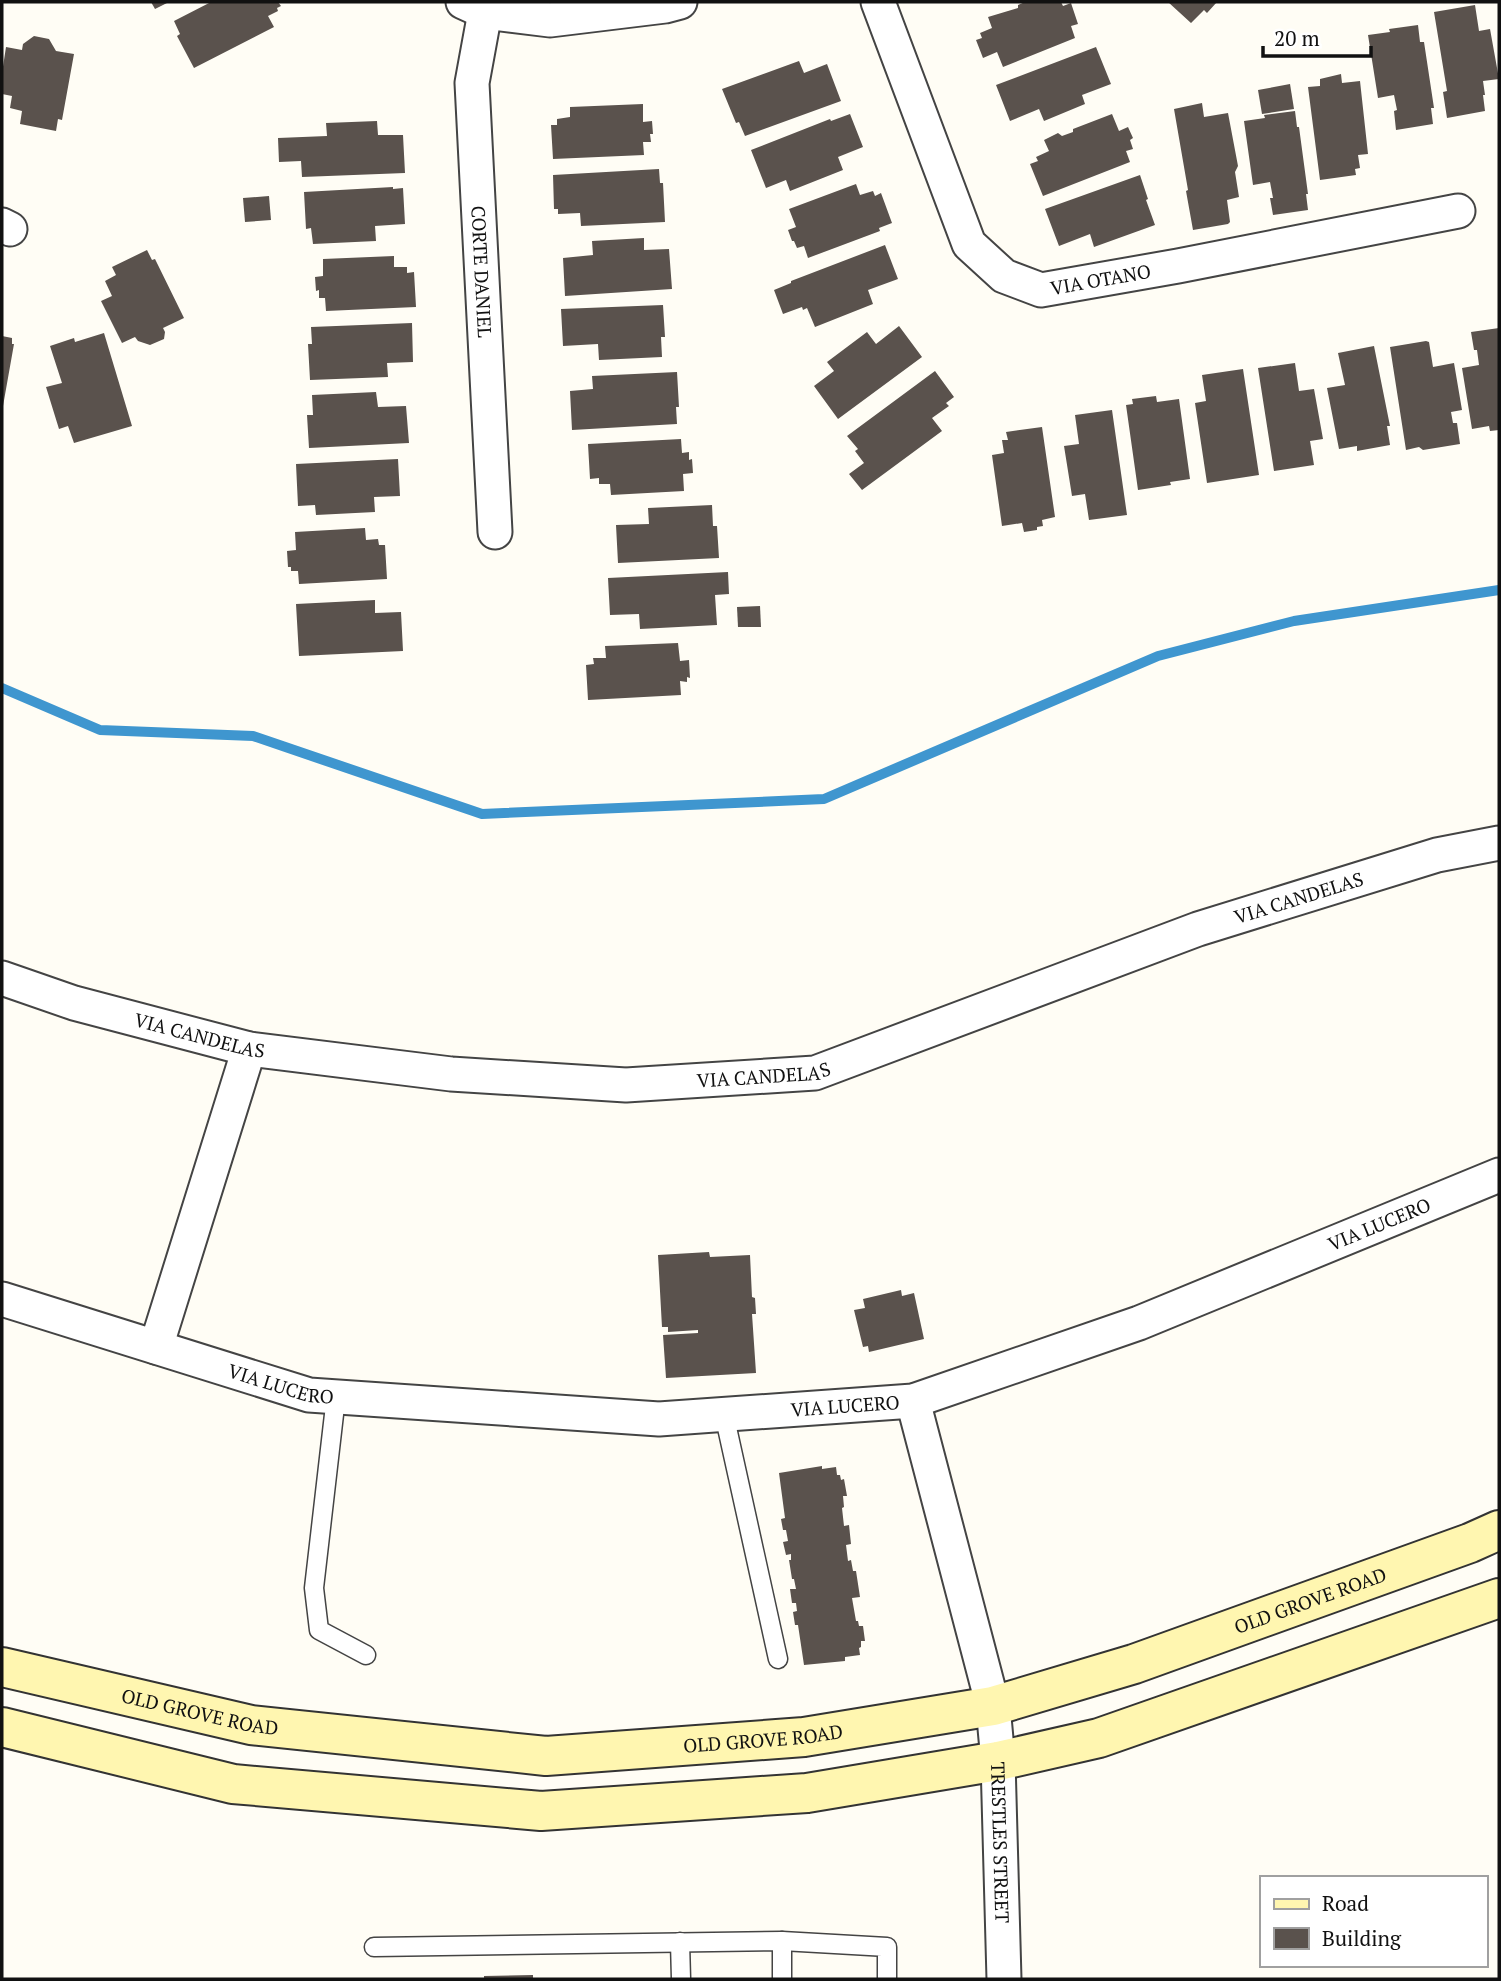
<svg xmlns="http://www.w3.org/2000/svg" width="1501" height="1981" viewBox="0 0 1501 1981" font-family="'PT Serif',serif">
<rect width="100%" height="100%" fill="#fffdf5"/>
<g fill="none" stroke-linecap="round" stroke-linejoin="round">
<!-- stream -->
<path stroke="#3f96cf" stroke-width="10" d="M2 688 100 730 253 736 482 814 824 799 1158 656 1294 621 1499 590"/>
</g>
<!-- building -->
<g fill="#5a524d">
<path d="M151 2H169L155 9Z"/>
<path d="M211 2H278L281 6 277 8 278 11 268 16 274 27 194 68 177 36 180 34 174 21Z"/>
<path d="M1025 2H1061L1063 6 1071 3 1078 24 1071 26 1075 38 1003 67 997 52 983 58 976 40 982 38 980 33 992 28 988 17 1018 8V5Z"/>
<path d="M1168 2H1217L1207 13 1204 10 1191 23Z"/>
<path d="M1475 5 1479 31 1490 29 1499 79 1483 81 1485 95H1483L1485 111 1447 118 1443 92 1447 91 1434 12Z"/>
<path d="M1418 25 1420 42H1424L1434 108H1431L1433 124 1396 130 1394 111 1397 110 1394 95 1378 98 1368 35 1390 32 1389 29Z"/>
<path d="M34 36 49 39 56 51 74 54 62 120 58 119 56 131 20 124 22 111 10 108 12 96 2 94V73L6 47 22 50 23 44Z"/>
<path d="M1096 47 1111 84 1082 95 1085 104 1044 121 1039 109 1010 121 996 85Z"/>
<path d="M799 61 804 73 827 64 841 101 745 136 739 122 736 123 722 89Z"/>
<path d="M1341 74 1342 83 1360 81 1368 154 1358 155 1360 168 1355 169 1356 175 1320 180 1308 87 1320 86V79Z"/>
<path d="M1290 84 1294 109 1262 114 1258 90Z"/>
<path d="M1202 103 1204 117 1228 113 1238 166 1235 172 1239 197 1227 200 1230 222 1228 224 1193 230 1186 191 1188 190 1174 109Z"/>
<path d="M643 104V122L652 121 653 134H650L651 142H643L644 155 553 159 551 125H557V119L570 117V107Z"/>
<path d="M1295 111 1297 127H1299L1308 194H1306L1308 210 1273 215 1270 198H1273L1270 182 1253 185 1244 121 1265 118 1264 115Z"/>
<path d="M850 114 863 147 838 157 843 170 790 191 786 180 766 188 751 150 830 119 831 121Z"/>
<path d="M1112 114 1119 131 1128 127 1133 138 1130 140 1133 149 1126 151 1130 162 1043 196 1030 164 1038 161 1036 157 1049 151 1044 140 1058 133 1062 136 1073 132V129Z"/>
<path d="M377 121 378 135H403L405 173 302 177 301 161 279 162 278 138 327 136 326 123Z"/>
<path d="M659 169 660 183H663L665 222 581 226 580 213 558 214V209H554L553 175Z"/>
<path d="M1140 175 1148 199 1146 200 1155 225 1094 247 1090 234 1059 246 1045 209Z"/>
<path d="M856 184 860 195 873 191 875 196 881 193 892 223 879 228 880 231 808 258 804 246 797 248 794 241H792L788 230 796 227 789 209Z"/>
<path d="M393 187V189L403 188 405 224 375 226 376 241 313 244 311 228 306 229 304 192Z"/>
<path d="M269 196 271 220 245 222 243 198Z"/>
<path d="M644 238V250L669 249 672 289 565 296 563 258 593 255 592 241Z"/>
<path d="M885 245 898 279 868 290 873 304 815 327 807 308 803 310 802 307 783 314 774 290 791 283V281Z"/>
<path d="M147 250 152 260 155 259 184 318 163 328 165 332 164 339 150 345 138 341 135 337 122 343 101 301 112 296 105 281 116 275 112 267Z"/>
<path d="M394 256V267H407V273L414 272 416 307 326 311 325 298H319V290L316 291 315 277 323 276V259Z"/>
<path d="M663 305 665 337H661L662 357 599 360 598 344 563 346 561 309Z"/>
<path d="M412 323 413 362 387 363 388 377 310 380 308 344H312L311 327Z"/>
<path d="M899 326 922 357 838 419 814 386 834 371 827 362 867 332 876 344Z"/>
<path d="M1499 328V430L1490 431 1489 426 1472 429 1462 368 1479 365 1477 350H1474L1471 332Z"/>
<path d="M104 333 132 426 74 443 68 426 59 429 46 387 62 383 50 346 74 338 75 342Z"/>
<path d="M2 336 12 338V344H14L3 406Z"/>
<path d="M1426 341 1429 342 1433 367 1454 363 1462 410 1451 412 1453 423H1457L1460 444 1423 450 1419 447 1406 450 1390 347Z"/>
<path d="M1374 346 1390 426H1387L1390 445 1357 451V446L1339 449 1327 388 1345 385 1338 353Z"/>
<path d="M1295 363 1299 391 1314 389 1323 439 1310 441 1314 465 1274 471 1258 368Z"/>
<path d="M1243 369 1259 475 1207 483 1195 403 1206 401 1202 375Z"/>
<path d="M935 371 954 397 946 403 949 406 932 418 942 431 862 490 849 474 864 463 855 451 858 449 847 436Z"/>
<path d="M677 372 679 407H676L677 424 572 430 570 391 593 389 592 376Z"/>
<path d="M376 392 378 407 406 406 409 443 309 448 307 415H313L312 395Z"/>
<path d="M1156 396 1157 402 1179 399 1190 479 1170 482 1171 485 1138 490 1126 405 1133 404 1132 399Z"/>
<path d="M1112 410 1127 515 1089 520 1085 494 1072 496 1064 446 1079 444 1075 415Z"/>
<path d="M1042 427 1055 517 1042 520 1043 526 1037 527V530L1024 532 1022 523 1002 526 992 455 1004 453 1002 440H1008L1006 432Z"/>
<path d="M681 439 682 453 689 452V460L692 459 693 473 683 474 684 491 611 495 610 484H599V478L590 479 588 444Z"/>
<path d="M398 459 400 496 374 497 375 512 316 515 315 505 298 506 296 464Z"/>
<path d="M712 505 713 526H717L719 558 618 563 616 525 649 524 648 508Z"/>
<path d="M365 528 366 540 378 539 379 545H385L387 579 299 584 298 571H291V567H288L287 551 296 550 295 532Z"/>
<path d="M728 572 729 594 715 595 717 625 640 629 639 614 610 615 608 578Z"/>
<path d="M375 600V613L401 612 403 651 299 656 296 604Z"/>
<path d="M760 606 761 627H738L737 607Z"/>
<path d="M678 643 680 661 689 660 690 678 687 677V682L680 681 681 695 588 700 586 665 594 664 593 658H606L605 646Z"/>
<path d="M709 1252 710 1257 750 1255 752 1297 755 1298 756 1314H752L756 1373 666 1378 663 1335 698 1333V1330L668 1332V1327H662L658 1255Z"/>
<path d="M901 1290 902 1296 914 1293 924 1339 869 1352 868 1346 863 1347 854 1310 865 1308 863 1299Z"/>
<path d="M822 1466V1469L836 1467 837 1475H840L841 1480 844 1479 847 1496H843L844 1507 842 1508 844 1526 849 1525 851 1544 846 1545 848 1561 851 1560 853 1571H856L860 1597 852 1598 856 1621H858L859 1626H863L865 1641H861V1647L859 1648 860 1655 845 1657V1661L804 1665 798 1625H795L793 1612 797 1611 796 1603H792L790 1589H796L794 1579H792L789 1560H791V1554L786 1555 783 1542 788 1541 786 1530H783L781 1519 785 1518 779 1473Z"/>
<path d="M533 1975V1979H484V1976Z"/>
</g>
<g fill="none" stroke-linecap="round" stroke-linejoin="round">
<defs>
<g id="service">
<path d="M336 1397 314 1588 319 1630 366 1655"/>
<path d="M724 1414 778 1659"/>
<path d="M782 1941 887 1947V1979"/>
<path d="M680 1942 681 1979"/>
<path d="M374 1947 782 1941V1979"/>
</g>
<g id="minor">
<path d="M463 2 485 12 550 20 665 6 680 2"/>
<path id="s1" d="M878 2 969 244 1004 276 1041 290 1178 266 1458 211"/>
<path id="s2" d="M485 12 472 83 495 532"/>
<path d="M2 225 10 229"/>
<path id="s3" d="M2 978 74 1003 249 1049 451 1074 626 1085 815 1073 1198 929 1437 855 1499 843"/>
<path id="s4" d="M2 1299 309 1395 659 1419 913 1401 1139 1323 1499 1175"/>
<path d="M156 1347 249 1049"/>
<path id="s5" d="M913 1401 993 1706 998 1761 1004 1979"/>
</g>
<g id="secondary">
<path id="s6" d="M2 1667 251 1725 546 1756 804 1737 993 1706 1134 1664 1470 1543 1499 1530"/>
<path d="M2 1727 233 1784 541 1811 807 1793 998 1761 1099 1738 1499 1598"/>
</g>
</defs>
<!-- service casing -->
<use href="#service" stroke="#444" stroke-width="21"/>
<!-- minor casing -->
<use href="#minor" stroke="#444" stroke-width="37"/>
<!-- secondary casing -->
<use href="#secondary" stroke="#333" stroke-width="42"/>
<!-- service -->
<use href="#service" stroke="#fff" stroke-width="18"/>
<!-- minor -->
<use href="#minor" stroke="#fff" stroke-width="33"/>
<!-- secondary -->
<use href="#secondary" stroke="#fff6b0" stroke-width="38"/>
</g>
<g text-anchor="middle" stroke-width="7" stroke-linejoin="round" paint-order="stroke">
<!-- street labels -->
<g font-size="19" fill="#111" stroke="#fff">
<text dy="7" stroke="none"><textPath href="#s2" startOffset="261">CORTE DANIEL</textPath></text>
<text dy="7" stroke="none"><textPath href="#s1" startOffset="406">VIA OTANO</textPath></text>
<text dy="7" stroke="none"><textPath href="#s3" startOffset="1340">VIA CANDELAS</textPath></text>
<text dy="7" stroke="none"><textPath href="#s3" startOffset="206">VIA CANDELAS</textPath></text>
<text dy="7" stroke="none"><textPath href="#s3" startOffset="774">VIA CANDELAS</textPath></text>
<text dy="7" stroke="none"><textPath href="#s4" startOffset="1426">VIA LUCERO</textPath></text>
<text dy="7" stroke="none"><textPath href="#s4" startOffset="292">VIA LUCERO</textPath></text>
<text dy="7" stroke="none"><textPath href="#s4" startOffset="859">VIA LUCERO</textPath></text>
<text dy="7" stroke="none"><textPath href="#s6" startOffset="1337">OLD GROVE ROAD</textPath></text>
<text dy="7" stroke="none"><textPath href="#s6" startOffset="203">OLD GROVE ROAD</textPath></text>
<text dy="7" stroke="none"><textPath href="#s6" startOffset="770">OLD GROVE ROAD</textPath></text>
<text dy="7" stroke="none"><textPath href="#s5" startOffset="452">TRESTLES STREET</textPath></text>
</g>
</g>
<!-- border -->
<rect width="1501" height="1981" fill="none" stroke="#111111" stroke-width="7"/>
<!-- legend -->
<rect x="1260" y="1876" width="228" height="91" fill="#ffffff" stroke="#a0a0a0" stroke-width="2"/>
<rect x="1274" y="1899" width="35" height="10" fill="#fff6b0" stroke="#a0a0a0" stroke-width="2"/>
<text x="1322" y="1911" font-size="21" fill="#111111">Road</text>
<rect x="1274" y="1928" width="35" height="21" fill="#5a524d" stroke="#a0a0a0" stroke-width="2"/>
<text x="1322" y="1946" font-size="21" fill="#111111">Building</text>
<!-- scale -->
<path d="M1263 46v10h108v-10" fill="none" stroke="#111111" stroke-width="3.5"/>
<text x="1274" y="46" font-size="21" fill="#111111" stroke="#ffffff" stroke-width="5" paint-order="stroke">20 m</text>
</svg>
